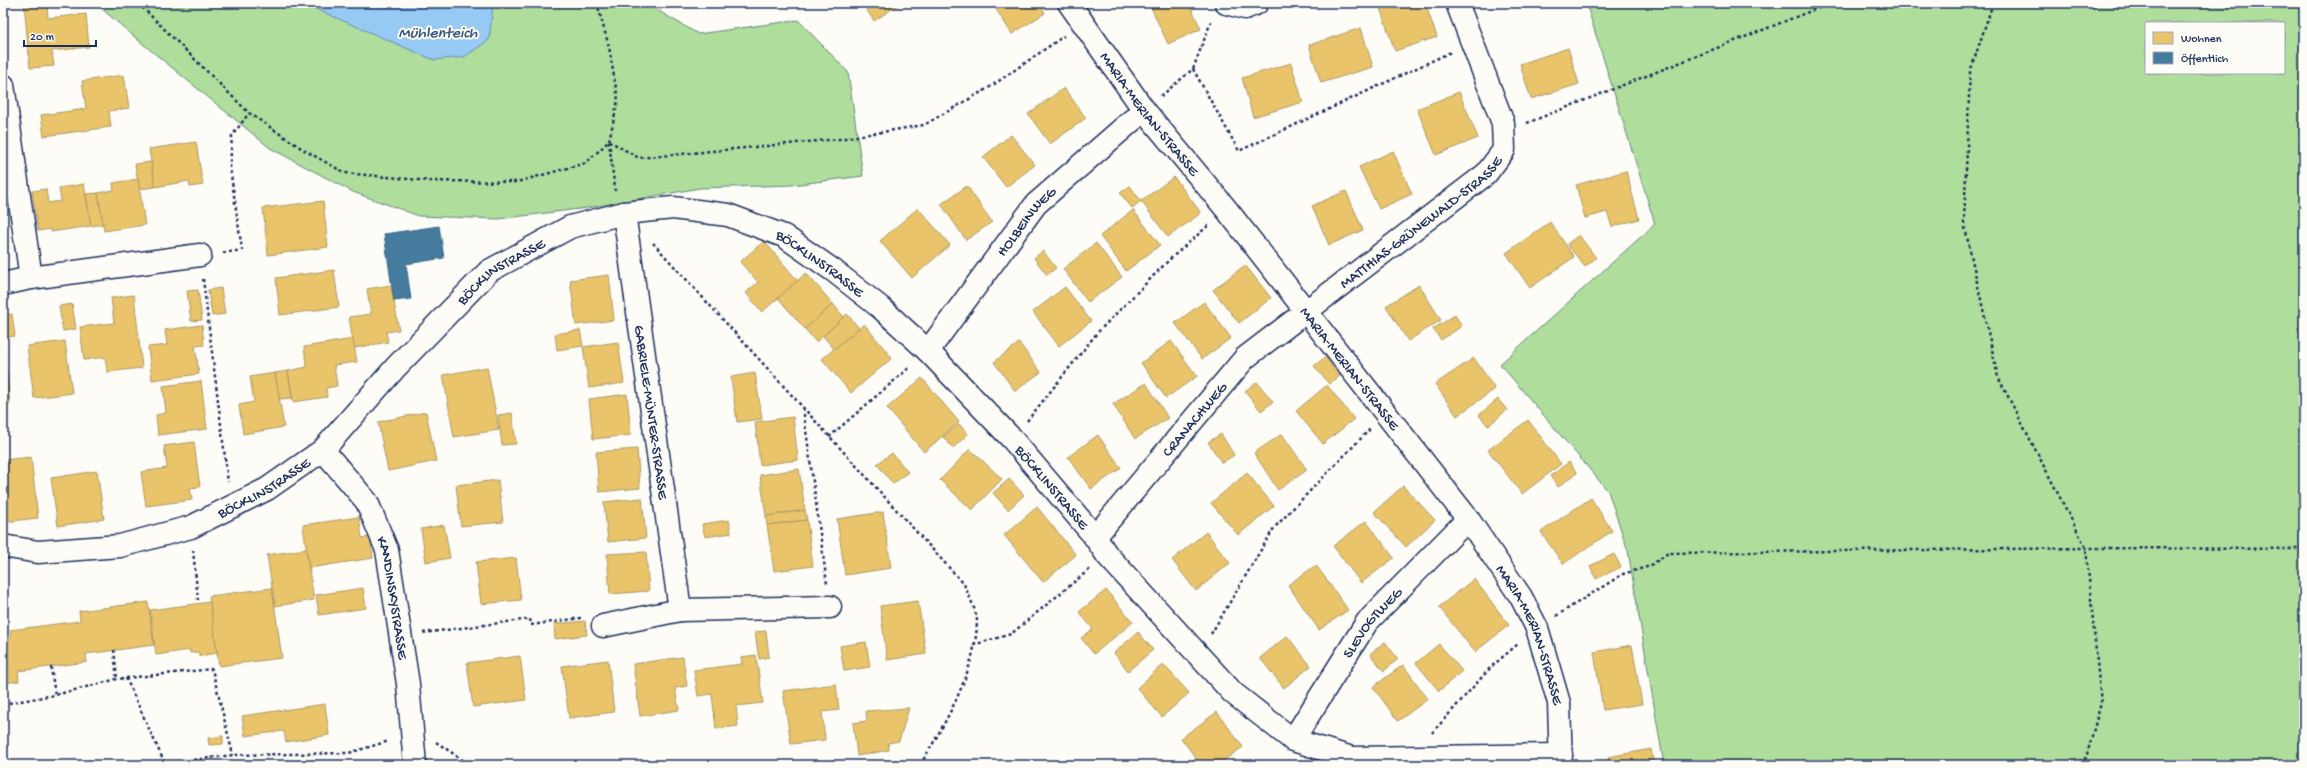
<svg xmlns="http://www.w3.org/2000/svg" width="2307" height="768" viewBox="0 0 2307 768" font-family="'Gochi Hand',sans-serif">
<rect width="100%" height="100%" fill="#fdfcf7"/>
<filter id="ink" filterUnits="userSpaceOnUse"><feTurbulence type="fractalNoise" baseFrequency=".025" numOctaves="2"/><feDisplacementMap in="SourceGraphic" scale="8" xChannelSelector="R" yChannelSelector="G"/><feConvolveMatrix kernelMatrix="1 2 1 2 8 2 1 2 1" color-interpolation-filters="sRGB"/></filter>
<g filter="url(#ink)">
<!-- green -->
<g fill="#afdd9c" stroke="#65867d" fill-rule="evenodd">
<path d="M95 3H645L698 34 798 20 848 72 863 176 792 185 700 188 587 208 498 219 419 216 353 192 270 148 137 39Z"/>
<path d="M1586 3H2304V765H1664L1628 551 1608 491 1500 364 1655 224ZM2146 23H2284V73H2146Z"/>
</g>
<!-- water -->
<path fill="#96c9f3" stroke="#658bb7" d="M302 3H493V4L489 40 464 57 434 60Z"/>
<!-- homes -->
<g fill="#e9c46a" stroke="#ab9766">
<path d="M24 3H47L48 18 86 14 89 47 52 51 54 66 30 68Z"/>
<path d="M862 3H901L874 21Z"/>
<path d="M992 3H1039L1045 13 1012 34Z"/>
<path d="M1149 3H1189L1201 29 1168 44Z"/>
<path d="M1394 3H1425L1437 37 1395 51 1380 8Z"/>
<path d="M1361 28 1373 67 1321 83 1309 45Z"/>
<path d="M1568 48 1579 84 1531 99 1520 64Z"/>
<path d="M1291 63 1303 102 1253 117 1242 78Z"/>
<path d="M124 75 129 108 109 111 111 127 44 136 41 115 86 109 82 81Z"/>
<path d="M1064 88 1086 118 1050 144 1028 114Z"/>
<path d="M1459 92 1478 138 1436 155 1417 109Z"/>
<path d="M1011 135 1035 165 1006 187 983 157Z"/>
<path d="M196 142 203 185 190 187 189 181 155 187 149 149Z"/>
<path d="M1393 151 1412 194 1379 209 1359 167Z"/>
<path d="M151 162 155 187 139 189 135 164Z"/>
<path d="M1626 171 1639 219 1612 227 1607 212 1585 218 1576 185Z"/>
<path d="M1174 177 1201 213 1168 237 1141 201Z"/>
<path d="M138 179 145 225 104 231 98 193 114 190 113 183Z"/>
<path d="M84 184 91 226 51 232V229L38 231 32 191 46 189 48 203 61 201 59 188Z"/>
<path d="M967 186 992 222 966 240 941 204Z"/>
<path d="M1130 186 1141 201 1132 208 1120 193Z"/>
<path d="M1346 191 1363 230 1329 245 1312 206Z"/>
<path d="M98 193 103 224 91 226 86 194Z"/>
<path d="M323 201 328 247 268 255 263 208Z"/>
<path d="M918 208 950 245 912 278 880 241Z"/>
<path d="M1133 210 1160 245 1126 271 1100 236Z"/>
<path d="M1550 222 1574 257 1530 288 1506 253Z"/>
<path d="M1579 235 1596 258 1585 267 1567 244Z"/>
<path d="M764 241 798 281 762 312 746 293 758 282 740 262Z"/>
<path d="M1096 243 1122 277 1088 302 1063 269Z"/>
<path d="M1043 251 1056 268 1047 275 1034 258Z"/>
<path d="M1245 265 1271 298 1239 323 1213 290Z"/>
<path d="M334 270 339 307 280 315 276 278Z"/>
<path d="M806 273 833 304 805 329 778 298Z"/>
<path d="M609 275 614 320 576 325 570 280Z"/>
<path d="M391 285 399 330 386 332 388 342 354 348 349 317 371 314 367 289Z"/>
<path d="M1419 285 1441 320 1408 341 1386 306Z"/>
<path d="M1065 287 1091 321 1059 346 1033 312Z"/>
<path d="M221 288 225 314 212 316 208 290Z"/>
<path d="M198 290 202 320 191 321 187 291Z"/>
<path d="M134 295 142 368 107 372 105 357 84 360 80 327 114 323 111 298Z"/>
<path d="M1204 302 1231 338 1202 359 1175 323Z"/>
<path d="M72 304 76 329 63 331 59 306Z"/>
<path d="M833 304 844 317 816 342 805 329Z"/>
<path d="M12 314 15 336 3 338V315Z"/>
<path d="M847 314 859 328 834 349 823 336Z"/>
<path d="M1455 315 1462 326 1441 340 1433 329Z"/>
<path d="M864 324 892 358 851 393 822 359Z"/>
<path d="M202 325 204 345 195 346 199 374 152 380 148 347 167 345 165 330Z"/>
<path d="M580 330 583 346 557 350 555 334Z"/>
<path d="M353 339 357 362 334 365 337 386 326 388 327 397 293 402 288 371 307 367 304 347Z"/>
<path d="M65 341 72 393 34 398 27 346Z"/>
<path d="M1171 341 1197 376 1166 398 1141 363Z"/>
<path d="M618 342 624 383 589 388 583 347Z"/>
<path d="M1019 343 1041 372 1015 391 994 362Z"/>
<path d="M5 355 10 404 3 405V356Z"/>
<path d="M1325 357 1340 376 1329 384 1314 366Z"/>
<path d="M1474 358 1495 389 1457 416 1435 384Z"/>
<path d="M487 367 499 430 454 437 443 375Z"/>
<path d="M288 371 292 398 279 399 275 373Z"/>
<path d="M275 373 284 427 243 434 239 405 254 402 250 377Z"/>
<path d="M755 373 762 419 737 422 731 377Z"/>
<path d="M922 378 959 422 924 452 887 408Z"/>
<path d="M201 381 207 429 158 435 156 415 166 413 163 386Z"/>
<path d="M1257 382 1273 402 1261 411 1245 391Z"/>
<path d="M1146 383 1168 418 1135 439 1113 404Z"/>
<path d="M1327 385 1354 419 1323 444 1296 411Z"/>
<path d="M627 394 631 435 593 439 589 399Z"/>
<path d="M1498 399 1507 410 1488 426 1479 415Z"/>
<path d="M426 412 436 461 388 471 378 422Z"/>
<path d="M512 413 516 444 502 445 498 415Z"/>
<path d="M793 417 798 460 760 465 755 422Z"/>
<path d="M1528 420 1561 464 1522 494 1488 450Z"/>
<path d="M959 424 968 434 953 448 943 437Z"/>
<path d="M1221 434 1234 455 1222 463 1208 442Z"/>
<path d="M1282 434 1307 470 1278 490 1254 453Z"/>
<path d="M1098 435 1121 468 1091 489 1068 457Z"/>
<path d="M194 442 200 487 190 488 192 500 146 506 141 472 167 468 164 446Z"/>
<path d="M637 449 640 488 599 492 596 452Z"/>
<path d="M970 449 1002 479 972 510 940 480Z"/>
<path d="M892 453 908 472 893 484 877 464Z"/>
<path d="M31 457 38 518 3 522V460Z"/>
<path d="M1569 462 1577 473 1558 487 1550 476Z"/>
<path d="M799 469 805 510 766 516 760 475Z"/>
<path d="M97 471 104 519 58 526 51 478Z"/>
<path d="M1247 473 1274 506 1238 535 1211 503Z"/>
<path d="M1009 479 1024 495 1008 510 993 493Z"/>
<path d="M498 480 503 522 461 526 456 485Z"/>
<path d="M1403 486 1435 520 1406 547 1374 512Z"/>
<path d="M642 498 646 538 608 542 604 502Z"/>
<path d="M1591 498 1612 531 1563 564 1541 532Z"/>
<path d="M1037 507 1076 555 1043 582 1004 535Z"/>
<path d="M805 510 807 520 767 525 766 516Z"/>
<path d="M883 512 891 568 845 575 837 519Z"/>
<path d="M359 517 362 538 370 537 373 558 309 568 303 525Z"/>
<path d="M729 520 731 533 705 537 702 524Z"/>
<path d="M807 520 813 566 774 571 767 525Z"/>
<path d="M1366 521 1394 558 1361 583 1333 546Z"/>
<path d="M444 525 450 558 426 562 421 529Z"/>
<path d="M1206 532 1230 563 1196 591 1172 560Z"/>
<path d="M306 549 314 600 275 606 267 555Z"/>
<path d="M646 552 649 591 610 594 607 554Z"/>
<path d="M1614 554 1621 567 1596 579 1590 566Z"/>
<path d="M516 558 521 600 481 604 476 562Z"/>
<path d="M1316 565 1348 610 1319 630 1288 585Z"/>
<path d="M1474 579 1509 625 1475 652 1439 607Z"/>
<path d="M272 588 282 658 219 666 209 596Z"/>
<path d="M363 588 366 608 319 615 316 595Z"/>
<path d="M1106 590 1133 622 1094 654 1081 638 1093 629 1079 612Z"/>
<path d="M918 601 926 654 887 660 880 606Z"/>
<path d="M148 602 154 645 86 654 87 662 18 671 19 681 3 683V639L11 638 10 630 80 621 79 611Z"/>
<path d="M210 602 217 653 199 656V652L190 653V650L156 655 150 610Z"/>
<path d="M585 621 587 635 555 639 554 624Z"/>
<path d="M766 631 769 657 759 659 755 632Z"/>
<path d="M1138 632 1153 650 1128 671 1114 653Z"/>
<path d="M1287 636 1311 666 1284 688 1260 658Z"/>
<path d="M866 642 870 667 844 671 840 646Z"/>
<path d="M1385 642 1398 659 1384 671 1370 654Z"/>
<path d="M1439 644 1462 671 1439 691 1416 663Z"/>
<path d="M1632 645 1642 704 1603 710 1594 652Z"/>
<path d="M756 655 763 703 736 706 738 726 716 729 712 694 698 696 694 670 742 664 741 657Z"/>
<path d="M520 656 526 700 473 707 467 663Z"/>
<path d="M683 657 687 686 675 688 679 710 640 716 633 664Z"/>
<path d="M608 660 614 712 569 718 562 666Z"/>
<path d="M1163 664 1189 693 1162 717 1137 688Z"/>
<path d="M1403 665 1428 699 1398 721 1373 687Z"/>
<path d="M836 684 839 710 822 712 825 740 791 744 783 691Z"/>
<path d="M325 704 329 735 286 742 284 731 245 736 242 716Z"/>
<path d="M909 708 899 741 888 743 889 750 857 756 853 723 867 721 866 711Z"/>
<path d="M1217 712 1243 747 1217 765H1201L1181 738Z"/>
<path d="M223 736V744L209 745 208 738Z"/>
<path d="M1651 749 1654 765H1609L1608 757Z"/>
</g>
<!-- public -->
<path fill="#457b9d" stroke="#38648a" d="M439 226 444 258 406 264 411 299 394 301 384 234Z"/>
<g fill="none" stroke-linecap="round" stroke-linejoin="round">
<defs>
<g id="minor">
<path id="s1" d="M1069 3 1144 110 1227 210 1468 519 1521 597 1537 628 1559 703 1561 765"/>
<path d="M1226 3 1245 8 1257 3"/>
<path d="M3 85 31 278"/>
<path id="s2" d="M624 213 680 610"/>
<path d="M3 284 31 278 200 255"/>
<path id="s3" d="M928 351 1036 204 1144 110"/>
<path id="s4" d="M323 450 367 502 387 550 408 684 415 765"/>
<path id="s5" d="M1095 537 1245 358 1486 174 1504 150 1503 123 1457 3"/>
<path id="s6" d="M3 546 38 552 120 546 191 527 267 489 323 450 396 367 489 271 570 227 624 213 673 208 728 215 784 236 834 271 881 308 928 351 1012 439 1095 537 1107 555 1233 693 1293 740 1352 758 1561 755"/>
<path d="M603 626 680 610 830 607"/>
<path id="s7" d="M1293 740 1367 622 1468 519"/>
</g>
</defs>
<!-- minor casing -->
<use href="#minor" stroke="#1b2f5e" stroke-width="25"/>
<!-- path -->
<g stroke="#1b2f5e" stroke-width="2.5" stroke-dasharray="3 3" stroke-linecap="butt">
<path d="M138 3 249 113 304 150 345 173 430 181 517 182 586 163 609 141 618 100 609 47 597 3"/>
<path d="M1993 3 1970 72 1964 223 1998 377 2086 548 2101 703 2086 758 2070 765"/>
<path d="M1193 69 1239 151 1451 52"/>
<path d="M1161 96 1193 69 1212 19"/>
<path d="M1527 123 1831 3"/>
<path d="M609 141 615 191"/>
<path d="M609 141 639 158 839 139 924 125 990 87 1064 36"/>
<path d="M653 243 964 584C968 595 977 610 977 622 976 671 945 724 920 765"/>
<path d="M223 253 242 250 230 168 232 136 249 113"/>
<path d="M203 279 228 482"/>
<path d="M803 408 827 584"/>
<path d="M1027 421 1097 333 1170 259 1209 225"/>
<path d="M829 437 910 367"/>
<path d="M193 550 198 600"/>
<path d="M1556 616 1623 574 1650 566 1668 553 2086 548 2304 549"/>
<path d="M423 633 530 619 531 625 581 618"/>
<path d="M1211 634 1274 528 1370 429"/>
<path d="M973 645 1011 634 1090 569"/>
<path d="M114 650 117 679"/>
<path d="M51 667 55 695"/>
<path d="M126 678 165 764"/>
<path d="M3 704 55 695 117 679 212 669 233 755"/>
<path d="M1432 733 1491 667 1518 644"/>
<path d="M436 742 470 765"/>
<path d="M190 761 191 765"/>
<path d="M152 765 233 755 349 753 389 741"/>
</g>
<!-- minor -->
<use href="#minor" stroke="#fdfcf7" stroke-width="22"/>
</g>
</g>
<g text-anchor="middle" stroke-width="4" stroke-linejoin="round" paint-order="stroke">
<!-- street labels -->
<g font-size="15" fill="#1b2f5e" stroke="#fdfcf7">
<text dy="5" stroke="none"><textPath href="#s1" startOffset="137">MARIA-MERIAN-STRASSE</textPath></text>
<text dy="5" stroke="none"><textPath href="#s5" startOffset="456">MATTHIAS-GRÜNEWALD-STRASSE</textPath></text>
<text dy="5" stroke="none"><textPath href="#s3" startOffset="163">HOLBEINWEG</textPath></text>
<text dy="5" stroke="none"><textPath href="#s6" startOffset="946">BÖCKLINSTRASSE</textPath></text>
<text dy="5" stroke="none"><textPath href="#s6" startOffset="598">BÖCKLINSTRASSE</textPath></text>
<text dy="5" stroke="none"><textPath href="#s1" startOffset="461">MARIA-MERIAN-STRASSE</textPath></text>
<text dy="5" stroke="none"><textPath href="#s2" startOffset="201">GABRIELE-MÜNTER-STRASSE</textPath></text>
<text dy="5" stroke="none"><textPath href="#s5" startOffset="154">CRANACHWEG</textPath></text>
<text dy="5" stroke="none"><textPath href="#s6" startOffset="274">BÖCKLINSTRASSE</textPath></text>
<text dy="5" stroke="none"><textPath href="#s6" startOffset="1270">BÖCKLINSTRASSE</textPath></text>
<text dy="5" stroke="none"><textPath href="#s4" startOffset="168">KANDINSKYSTRASSE</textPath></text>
<text dy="5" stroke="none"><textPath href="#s7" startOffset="142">SLEVOGTWEG</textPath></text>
<text dy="5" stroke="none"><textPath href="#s1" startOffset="785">MARIA-MERIAN-STRASSE</textPath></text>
</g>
<!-- water labels -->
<g font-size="16" font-style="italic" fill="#3a5683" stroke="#fdfcf7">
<text x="438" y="37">Mühlenteich</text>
</g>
</g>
<!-- margin -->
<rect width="2307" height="768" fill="none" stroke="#fdfcf7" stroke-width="16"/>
<rect x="8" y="8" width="2291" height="752" fill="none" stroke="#1b2f5e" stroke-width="1.5" filter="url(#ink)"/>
<!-- legend -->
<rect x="2145" y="22" width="140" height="52" fill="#fdfcf7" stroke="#a3aaba"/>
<rect x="2153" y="32" width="20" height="12" fill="#e9c46a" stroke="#a3aaba"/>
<text x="2181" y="42" font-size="12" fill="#1b2f5e">Wohnen</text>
<rect x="2153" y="52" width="20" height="12" fill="#457b9d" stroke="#a3aaba"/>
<text x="2181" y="62" font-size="12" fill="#1b2f5e">Öffentlich</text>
<!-- scale -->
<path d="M24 40v6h72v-6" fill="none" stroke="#1b2f5e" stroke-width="2"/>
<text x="30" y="40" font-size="12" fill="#1b2f5e" stroke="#fdfcf7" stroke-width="3" paint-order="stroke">20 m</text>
</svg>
